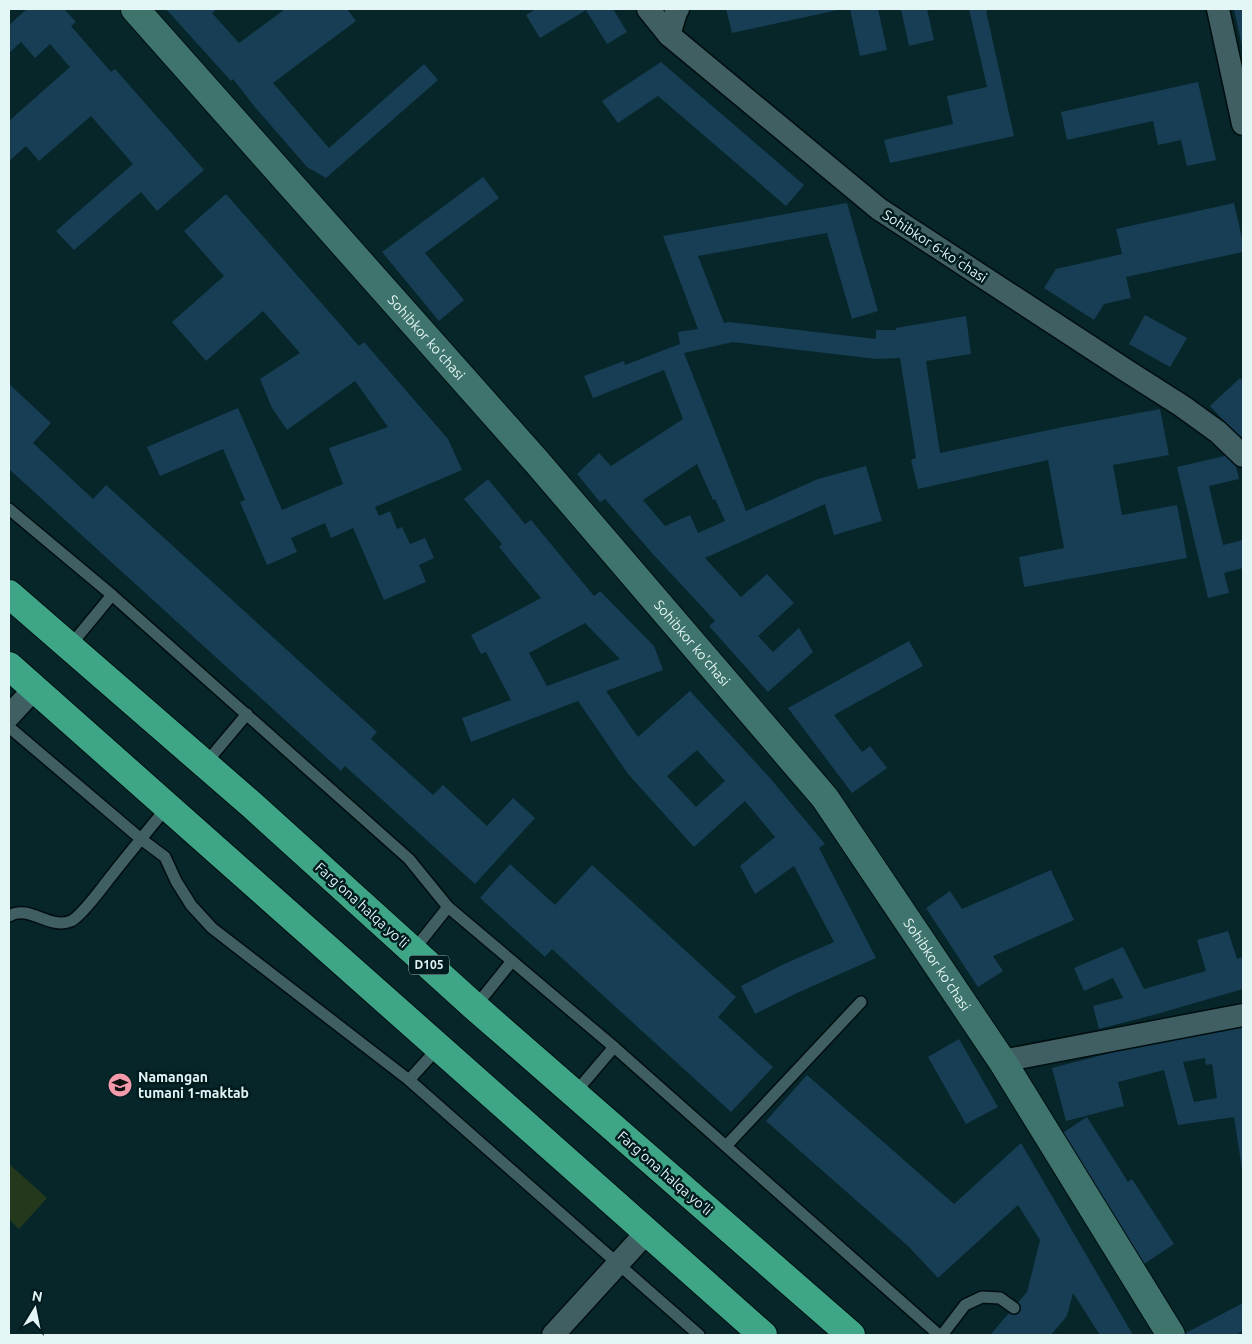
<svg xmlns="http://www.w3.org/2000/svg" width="1252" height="1344" viewBox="0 0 1252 1344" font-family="Ubuntu,sans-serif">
<rect width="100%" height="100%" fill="#062629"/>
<!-- green -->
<path fill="#24381c" d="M9 1164 47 1198 19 1229 9 1219Z"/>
<!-- building -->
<g fill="#173e54" fill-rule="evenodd">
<path d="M27 9H64L76 22 71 26 111 72 115 69 204 170 157 211 141 192 74 250 56 231 133 164 91 116 39 161 26 146 9 161V121L70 67 50 44 35 58 21 42 9 53V25Z"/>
<path d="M166 9H217L212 13 239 43 285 9H347L356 21 273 83 329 148 424 64 438 80 326 178 307 167 254 106 233 79 231 81Z"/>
<path d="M536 9H613L627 32 607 44 586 10 540 38 526 15Z"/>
<path d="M726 9H838V10L732 33Z"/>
<path d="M850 9H878L887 50 860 56Z"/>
<path d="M901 9H927L934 40 909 46Z"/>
<path d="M969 9H993L986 11 1014 136 890 163 884 140 953 124 947 96 987 87Z"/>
<path d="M1234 9H1243V46H1242Z"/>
<path d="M661 62 804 185 786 206 658 96 618 123 602 101Z"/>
<path d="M1198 82 1216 160 1187 166 1181 140 1158 145 1153 121 1067 140 1061 112Z"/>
<path d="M483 177 499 198 425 253 464 300 439 321 382 252Z"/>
<path d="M226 194 359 346 364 342 448 439 462 470 375 507 379 516 390 511 397 529 402 527 410 544 425 538 434 558 419 565 426 582 384 600 353 528 331 538 325 523 291 538 297 552 267 565 240 502 245 500 223 449 160 476 147 447 238 408 282 510 343 484 329 448 388 427 355 381 287 430 272 408 260 379 300 353 263 311 206 361 172 322 224 276 184 231Z"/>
<path d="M847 203 878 311 852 319 827 233 698 256 724 323 729 322 876 339V330H896V328L966 316 971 354 926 361 940 453 1063 427 1160 409 1169 455 1113 465 1122 515 1177 505 1187 558 1024 587 1019 557 1064 548 1048 460 918 489 911 460 916 458 900 358 876 359 733 342 684 353 746 511 818 479 866 466 882 521 834 535 825 504 705 558 741 597 767 574 794 603 758 636 773 652 799 628 813 652 768 692 709 626 715 621 652 553 605 499 600 502 577 474 599 453 611 466 683 419 664 370 593 398 584 376 624 361 625 365 680 344 678 332 698 329 663 236ZM697 464 713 500 715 499 725 521 698 533 690 515 665 526 643 500Z"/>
<path d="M1234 203 1243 243V252L1126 277 1131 298 1104 304 1094 320 1044 288 1056 269 1122 254 1116 229Z"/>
<path d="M1145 315 1187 338 1170 367 1129 344Z"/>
<path d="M1240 378 1243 381V441L1210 406Z"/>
<path d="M9 384 51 423 33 443 93 499 106 485 377 732 371 739 433 795 443 785 487 826 513 798 535 818 475 884 345 766 341 771 9 469Z"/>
<path d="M1233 454 1239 479 1209 486 1223 545 1243 540V568L1224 573 1229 593 1208 598 1177 467Z"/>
<path d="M488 479 525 524 531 520 594 596 600 591 654 646 663 670 606 691 638 737 690 691 770 778 825 844 819 848 876 958 797 993 755 1014 741 986 782 965 834 942 794 866 755 894 740 866 775 837 745 801 694 847 628 774 578 701 471 742 462 718 511 700 486 652 481 654 471 635 541 598 499 547 502 544 464 499ZM585 623 620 659 547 686 529 653ZM697 750 725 781 696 807 667 776Z"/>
<path d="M909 641 923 666 834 715 862 752 870 746 887 768 852 793 788 708Z"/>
<path d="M510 864 555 905 592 865 736 997 718 1017 773 1067 731 1112 552 949 545 957 480 898Z"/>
<path d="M1051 870 1074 920 993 956 1003 971 978 987 926 908 950 891 962 909Z"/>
<path d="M1228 931 1237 959 1243 957V989L1157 1014 1099 1029 1093 1006 1123 998 1113 978 1084 991 1074 968 1123 947 1144 989 1206 971 1197 940Z"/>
<path d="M1243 1027V1169H1242L1234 1117 1178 1125 1164 1070 1118 1082 1124 1106 1066 1121 1052 1068 1156 1041ZM1205 1058 1206 1065 1212 1064 1217 1098 1194 1102 1183 1062Z"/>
<path d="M959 1039 998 1107 966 1124 928 1057Z"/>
<path d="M807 1075 954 1204 1021 1143 1133 1335H1100L1073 1293 1067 1316 1051 1335H990L1027 1292 1040 1240 1018 1205 938 1278 908 1246 766 1121Z"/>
<path d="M1087 1117 1128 1182 1132 1179 1174 1244 1144 1264 1102 1199 1058 1136Z"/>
<path d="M1243 1303V1331L1235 1335H1182Z"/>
</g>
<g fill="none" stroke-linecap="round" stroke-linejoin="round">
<defs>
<g id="lane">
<path d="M9 509 112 595 409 859 448 907 614 1047 939 1335"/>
<path d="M70 646 112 595"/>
<path d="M9 727 141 839 165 857 176 881 191 905 212 928 409 1080 699 1335"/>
<path d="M205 764 247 714"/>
<path d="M9 916C30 904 49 930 71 921 80 917 98 893 105 884 125 858 146 833 167 807"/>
<path d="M413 951 448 907"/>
<path d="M475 1007 512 961"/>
<path d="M409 1080 438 1048"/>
<path d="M574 1094 614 1047"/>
<path d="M726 1146 861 1002"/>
<path d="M942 1335 965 1305 982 1297 1000 1298 1014 1308"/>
</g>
<g id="street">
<path d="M648 9 669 35 879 209 1127 371 1182 406 1218 432 1243 456"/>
<path d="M1218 9 1243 124"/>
<path d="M669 35 676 12 678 9"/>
<path d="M9 716 34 689"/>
<path d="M1002 1061 1243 1015"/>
<path d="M553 1335 646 1233"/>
</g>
<g id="secondary">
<path id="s1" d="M135 9 537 462 825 798 1002 1061 1171 1335"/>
</g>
<g id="highway">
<path d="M9 594 252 805 475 1007 851 1335"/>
<path d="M9 666 763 1335"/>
</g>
</defs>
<!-- lane casing -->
<use href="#lane" stroke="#000e10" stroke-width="14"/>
<!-- street casing -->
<use href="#street" stroke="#000e10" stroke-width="25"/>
<!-- secondary casing -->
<use href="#secondary" stroke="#000e10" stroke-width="30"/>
<!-- highway casing -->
<use href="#highway" stroke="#000e10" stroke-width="30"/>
<!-- lane -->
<use href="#lane" stroke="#405f62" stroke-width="11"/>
<!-- street -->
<use href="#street" stroke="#405f62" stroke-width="22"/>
<!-- secondary -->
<use href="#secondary" stroke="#3f746d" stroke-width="28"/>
<!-- highway -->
<use href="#highway" stroke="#3ea586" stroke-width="28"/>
</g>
<!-- icons -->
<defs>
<symbol id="school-disc" viewBox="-11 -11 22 22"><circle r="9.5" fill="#f39aab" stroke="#001c1f"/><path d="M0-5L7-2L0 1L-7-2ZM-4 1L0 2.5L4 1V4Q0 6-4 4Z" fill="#111"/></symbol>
</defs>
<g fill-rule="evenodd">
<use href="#school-disc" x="106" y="1071" width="28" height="28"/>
</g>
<g text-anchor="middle" stroke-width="5" stroke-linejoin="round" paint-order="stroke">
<!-- shield labels -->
<rect fill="#001c1f" stroke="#a0b4b6" stroke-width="1" x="409" y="955.5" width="40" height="19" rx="4"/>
<g font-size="12" font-weight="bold" fill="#e4f5f6">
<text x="429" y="969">D105</text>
</g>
<!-- street labels -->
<g font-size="14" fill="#e4f5f6" stroke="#001c1f">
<text transform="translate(935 246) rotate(33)" y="5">Sohibkor 6-koʼchasi</text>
<text dy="5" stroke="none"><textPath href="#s1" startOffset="439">Sohibkor ko'chasi</textPath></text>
<text dy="5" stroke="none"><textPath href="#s1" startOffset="844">Sohibkor ko'chasi</textPath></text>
<text transform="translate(362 905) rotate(42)" y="5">Farg‘ona halqa yo‘li</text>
<text dy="5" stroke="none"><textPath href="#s1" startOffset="1249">Sohibkor ko'chasi</textPath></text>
<text transform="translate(665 1173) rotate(41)" y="5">Farg‘ona halqa yo‘li</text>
</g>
<!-- poi labels -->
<g font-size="14" font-weight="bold" fill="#e4f5f6" stroke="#001c1f" text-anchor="start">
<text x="138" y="1082">Namangan<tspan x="138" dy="16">tumani 1-maktab</tspan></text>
</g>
</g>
<!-- border -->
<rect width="1252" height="1344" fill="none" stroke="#e4f5f6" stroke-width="20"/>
<!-- north arrow -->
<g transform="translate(35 1309) rotate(10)" stroke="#001c1f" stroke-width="4" paint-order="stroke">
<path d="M0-4L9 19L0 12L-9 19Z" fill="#e4f5f6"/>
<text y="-8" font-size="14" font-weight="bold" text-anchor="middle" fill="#e4f5f6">N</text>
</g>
</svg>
